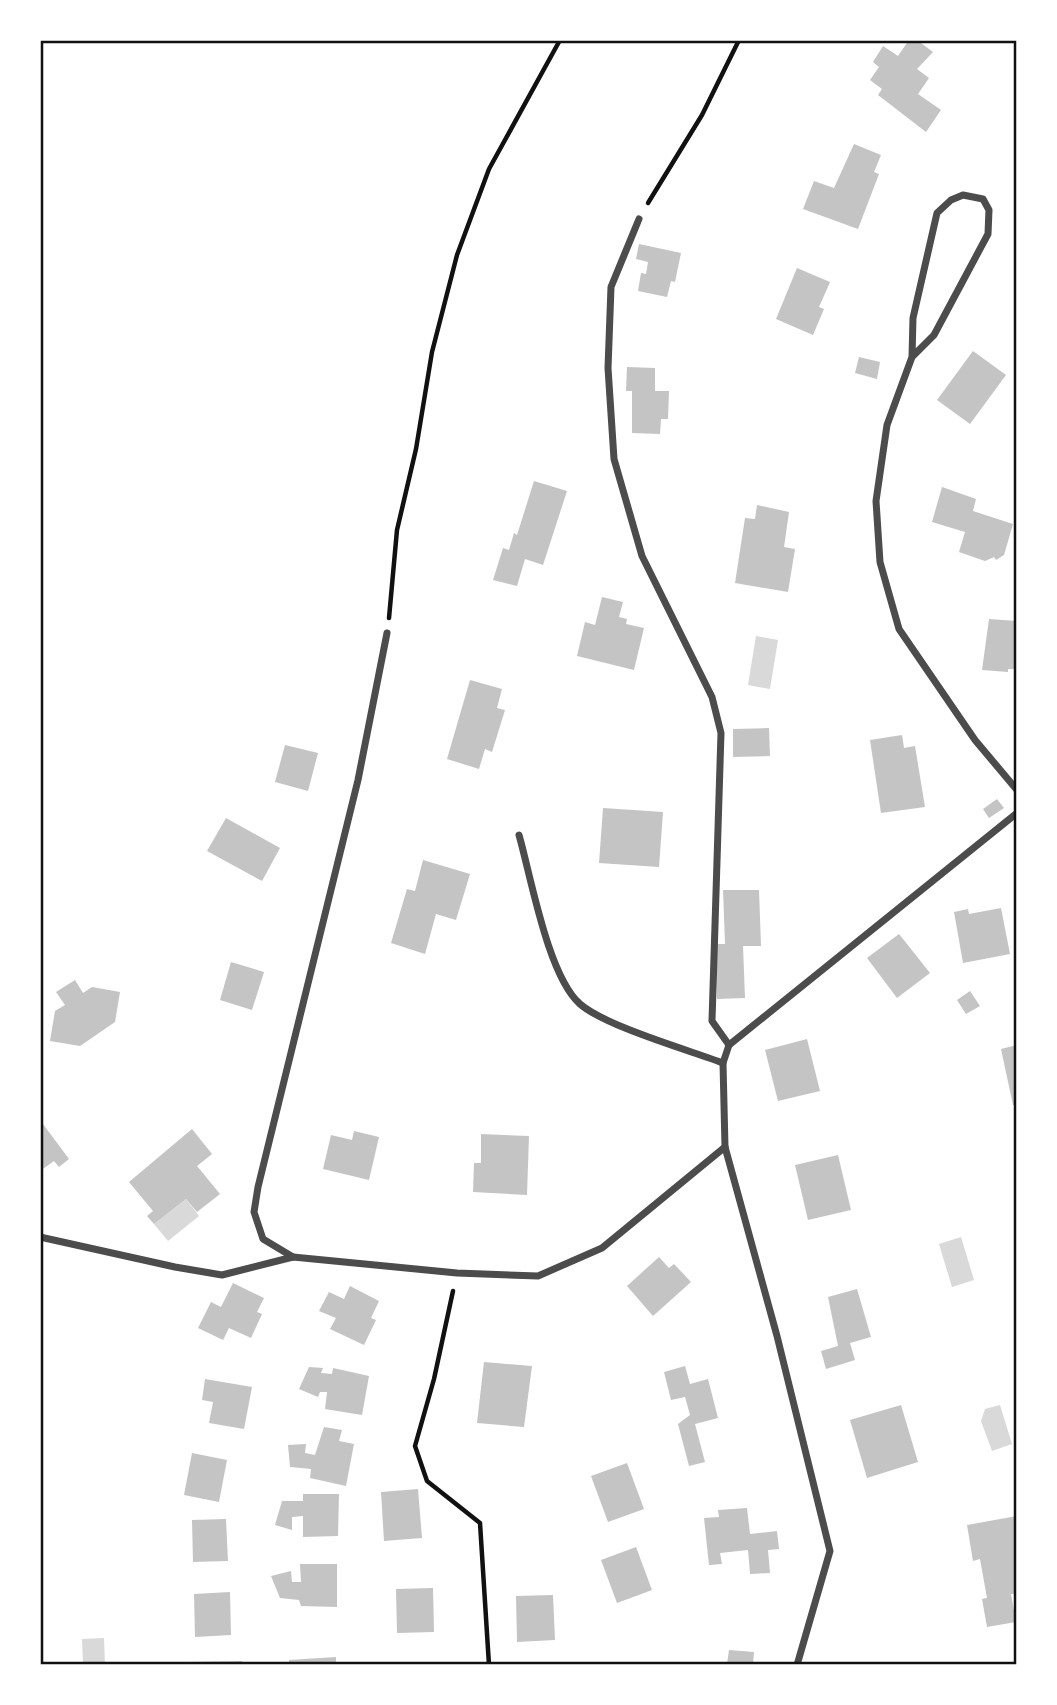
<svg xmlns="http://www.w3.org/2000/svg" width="1057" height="1705" viewBox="0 0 1057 1705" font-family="'DejaVu Sans',sans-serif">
<rect width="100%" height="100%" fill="#fff"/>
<!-- water -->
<g fill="#d9d9d9">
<path d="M756 636 778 640 770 689 748 685Z"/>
<path d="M186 1199 199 1216 168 1241 154 1224Z"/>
<path d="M961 1237 974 1280 952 1287 939 1244Z"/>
<path d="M1000 1405 1012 1444 992 1451 981 1421 985 1409Z"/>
<path d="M104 1638 105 1665H83L82 1639Z"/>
</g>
<!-- building -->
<g fill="#c4c4c4">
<path d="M909 40H917L933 52 917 69 929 78 918 94 941 110 926 132 878 95 882 89 870 80 879 67 873 62 883 46 898 56Z"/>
<path d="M854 144 881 155 874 172 879 174 858 229 803 209 814 181 834 188Z"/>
<path d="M639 244 681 253 675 282 671 281 667 297 638 291 641 273 646 274 648 262 636 259Z"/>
<path d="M797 268 830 282 819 307 824 309 813 335 776 319Z"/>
<path d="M973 351 1006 375 970 424 937 400Z"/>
<path d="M859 357 880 362 877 379 855 373Z"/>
<path d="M627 367 655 368V391H669L668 419H661L660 434 632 433V391H626Z"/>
<path d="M534 481 567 491 543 565 525 559 517 586 493 580 503 548 509 550 514 533 517 535Z"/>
<path d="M942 487 976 499 973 511 1013 524 1004 555 996 560 994 557 985 561 959 552 965 532 932 522Z"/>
<path d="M757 505 789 512 784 547 795 549 788 592 735 583 745 518 755 519Z"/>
<path d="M602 597 623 602 619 617 627 619 626 624 644 628 634 670 577 656 585 622 595 625Z"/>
<path d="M989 619 1017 621V669H1008V672L982 670Z"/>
<path d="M470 680 502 689 497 708 505 710 492 752 485 749 479 769 447 759Z"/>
<path d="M769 728 770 756 733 757V729Z"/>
<path d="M902 735 904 748 915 746 925 807 881 813 870 740Z"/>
<path d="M285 745 318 753 308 791 275 782Z"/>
<path d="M997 799 1004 808 989 818 983 809Z"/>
<path d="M603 808 663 812 659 867 599 863Z"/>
<path d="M226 818 280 848 262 881 207 851Z"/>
<path d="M423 860 470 874 456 920 436 914 425 954 391 943 407 889 415 891Z"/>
<path d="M723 890H759L761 946H743L745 998 717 999 716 944H725Z"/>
<path d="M1001 908 1010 954 963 963 954 912 968 909 969 914Z"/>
<path d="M899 934 930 973 897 998 867 958Z"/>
<path d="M231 962 264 972 252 1010 220 1000Z"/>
<path d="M75 980 83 993 92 987 120 992 115 1022 80 1046 50 1041 55 1011 65 1005 56 992Z"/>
<path d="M970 991 980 1006 966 1014 957 1000Z"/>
<path d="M807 1039 820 1091 778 1101 765 1050Z"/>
<path d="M1017 1045V1105H1013L1001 1049Z"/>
<path d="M43 1124 69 1159 59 1167 54 1161 40 1171V1127Z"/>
<path d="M192 1129 212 1154 197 1166 220 1194 197 1212 186 1199 154 1224 147 1216 153 1211 129 1182Z"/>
<path d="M354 1131 379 1137 369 1180 323 1169 331 1135 352 1140Z"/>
<path d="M481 1134 529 1136 527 1195 473 1192 474 1163H481Z"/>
<path d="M838 1155 851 1210 808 1220 795 1165Z"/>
<path d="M659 1257 669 1268 674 1264 691 1282 653 1316 627 1286Z"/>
<path d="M233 1283 264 1298 257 1312 262 1314 251 1338 229 1328 223 1340 198 1328 211 1302 221 1307Z"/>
<path d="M350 1286 379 1301 371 1318 376 1320 364 1345 330 1329 336 1318 319 1311 329 1292 344 1299Z"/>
<path d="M857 1289 871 1337 850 1343 855 1360 826 1369 821 1351 838 1346 828 1297Z"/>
<path d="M484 1362 532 1366 524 1427 477 1423Z"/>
<path d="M685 1366 690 1384 708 1379 718 1418 695 1424 705 1462 689 1466 678 1424 690 1415 685 1397 671 1400 664 1372Z"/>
<path d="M309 1367 323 1368 321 1373 332 1374 333 1368 369 1376 362 1415 325 1409 327 1392H320L318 1397 299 1389Z"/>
<path d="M205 1379 252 1387 244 1429 209 1423 213 1402 202 1400Z"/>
<path d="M901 1405 918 1462 867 1478 850 1420Z"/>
<path d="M324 1427 342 1430 339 1441 354 1444 346 1486 310 1478 311 1469 290 1467 288 1445 306 1444 305 1453 315 1455Z"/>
<path d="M192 1453 227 1460 219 1502 184 1495Z"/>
<path d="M627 1463 644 1509 608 1522 591 1476Z"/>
<path d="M418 1489 422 1538 384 1541 381 1492Z"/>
<path d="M303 1494H339L338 1536 303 1537V1516L292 1517V1530L275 1525 282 1501H303Z"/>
<path d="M747 1508 750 1534 777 1531 779 1549 768 1550 770 1573 750 1574 748 1550 720 1553 722 1564 709 1565 704 1518 719 1517 718 1510Z"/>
<path d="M1017 1516V1594H1011L1016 1622 987 1627 982 1599 987 1598 980 1559 973 1561 967 1525Z"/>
<path d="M226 1519 228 1561 193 1562 192 1520Z"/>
<path d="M636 1547 652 1590 617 1603 601 1560Z"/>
<path d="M300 1564H337V1607L301 1606 299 1600 280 1598 271 1576 291 1571 292 1582H301Z"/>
<path d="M433 1588 434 1632 397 1633 396 1589Z"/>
<path d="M230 1592 231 1635 195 1637 194 1594Z"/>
<path d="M553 1595 555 1640 517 1642 516 1596Z"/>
<path d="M729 1650 754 1652 753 1665 727 1664Z"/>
<path d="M336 1657V1665H289V1660Z"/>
<path d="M242 1661V1665H189V1662Z"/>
</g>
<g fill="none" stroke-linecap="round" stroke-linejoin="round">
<!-- path -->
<g stroke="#111" stroke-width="4.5">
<path d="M648 203 702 115 739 40"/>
<path d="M389 618 397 530 416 449 432 352 457 255 489 169 560 40"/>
<path d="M453 1291 434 1379 415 1446 427 1481 480 1523 489 1665"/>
</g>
<!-- minor -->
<g stroke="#4c4c4c" stroke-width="7">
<path d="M639 219 611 287 608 368 614 459 642 556 712 697 721 733 712 1021 729 1045 723 1063 725 1147 777 1336 830 1551 797 1665"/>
<path d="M912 357 934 335 988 234 989 210 983 199 963 195 951 200 937 213 913 318 912 357 887 425 876 501 880 562 899 629 975 740 1017 790"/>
<path d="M519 835C531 877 548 976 580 1004 605 1026 688 1050 723 1063"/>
<path d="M729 1045 1017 813"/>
<path d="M40 1237 175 1267 222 1275 293 1257 457 1273 538 1276 602 1248 725 1147"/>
<path d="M293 1257 263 1239 254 1212 258 1187 358 780 387 633"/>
</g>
</g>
<!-- border -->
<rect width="1057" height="1705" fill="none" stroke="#ffffff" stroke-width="84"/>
<rect x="42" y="42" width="973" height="1621" fill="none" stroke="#111" stroke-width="2.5"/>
</svg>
